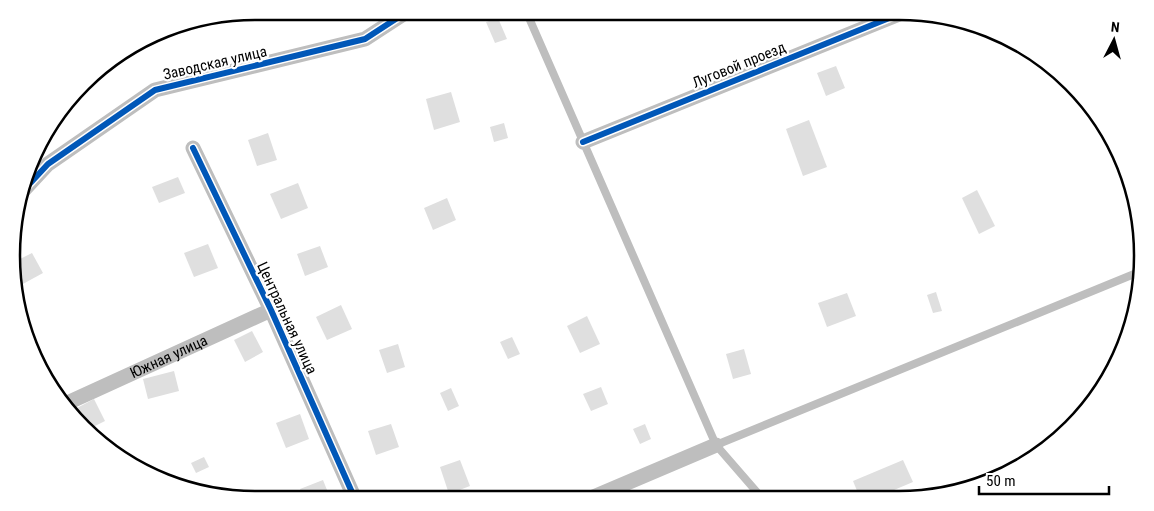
<svg xmlns="http://www.w3.org/2000/svg" width="1154" height="511" viewBox="0 0 1154 511" font-family="'Roboto Condensed',sans-serif">
<rect width="100%" height="100%" fill="#fff"/>
<!-- building -->
<g fill="#dfdfdf">
<path d="M498 18 507 39 495 43 486 22Z"/>
<path d="M836 66 845 88 826 96 817 73Z"/>
<path d="M451 92 460 122 434 130 426 99Z"/>
<path d="M809 120 827 167 803 176 786 129Z"/>
<path d="M504 123 508 138 494 142 490 127Z"/>
<path d="M268 133 277 160 257 166 248 140Z"/>
<path d="M178 177 185 193 159 203 152 187Z"/>
<path d="M298 183 308 208 281 219 270 194Z"/>
<path d="M977 190 995 226 979 234 962 198Z"/>
<path d="M447 198 456 220 433 230 424 208Z"/>
<path d="M208 244 218 268 194 277 184 253Z"/>
<path d="M320 246 328 267 305 276 297 254Z"/>
<path d="M32 253 43 273 21 285 14 272V262Z"/>
<path d="M936 292 942 311 933 313 927 295Z"/>
<path d="M847 293 856 316 827 327 818 303Z"/>
<path d="M341 305 352 329 327 340 316 317Z"/>
<path d="M587 316 600 344 580 353 567 326Z"/>
<path d="M252 331 263 352 245 362 234 340Z"/>
<path d="M512 337 520 354 508 359 500 342Z"/>
<path d="M398 344 405 367 387 373 379 350Z"/>
<path d="M744 349 751 374 733 379 726 354Z"/>
<path d="M174 371 179 391 148 399 143 379Z"/>
<path d="M601 387 608 404 591 411 583 394Z"/>
<path d="M451 388 459 406 448 411 440 393Z"/>
<path d="M94 399 105 421 87 430 75 409Z"/>
<path d="M300 414 309 439 286 448 276 423Z"/>
<path d="M391 424 399 447 376 455 368 431Z"/>
<path d="M645 424 651 439 640 444 633 429Z"/>
<path d="M204 457 209 467 196 473 191 463Z"/>
<path d="M460 460 470 486 449 494 440 467Z"/>
<path d="M903 460 913 482 875 498H860L853 481Z"/>
<path d="M323 480 331 500H305L300 489Z"/>
</g>
<g fill="none" stroke-linecap="round" stroke-linejoin="round">
<!-- service -->
<g stroke="#bebebe" stroke-width="8">
<path d="M526 11 716 445 1139 272"/>
<path d="M716 445 762 498"/>
</g>
<!-- minor -->
<g stroke="#bebebe" stroke-width="15">
<path d="M583 142 904 12"/>
<path d="M193 148 271 310 355 499"/>
<path d="M22 192 48 164 155 90 365 39 408 11"/>
<path id="s1" d="M65 404 271 310"/>
<path d="M589 499 716 445"/>
</g>
<defs>
<g id="cycleway">
<path d="M583 142 904 12"/>
<path d="M193 148 271 310 355 499"/>
<path d="M22 192 48 164 155 90 365 39 408 11"/>
</g>
</defs>
<!-- cycleway casing -->
<use href="#cycleway" stroke="#fff" stroke-width="9"/>
<!-- cycleway -->
<use href="#cycleway" stroke="#0057b8" stroke-width="6"/>
</g>
<g text-anchor="middle" stroke-width="4.5" stroke-linejoin="round" paint-order="stroke">
<!-- street labels -->
<g font-size="15" fill="#000" stroke="#fff">
<text transform="translate(215 63) rotate(-13)" y="5">Заводская улица</text>
<text transform="translate(739 65) rotate(-22)" y="5">Луговой проезд</text>
<text transform="translate(287 318) rotate(65)" y="5">Центральная улица</text>
<text dy="5" stroke="none"><textPath href="#s1" startOffset="114">Южная улица</textPath></text>
</g>
</g>
<!-- crop -->
<path d="M0 0H1154V511H0ZM255 20H899A235 235 0 0 1 1134 255V256A235 235 0 0 1 899 491H255A235 235 0 0 1 20 256V255A235 235 0 0 1 255 20Z" fill="#fff" fill-rule="evenodd"/>
<path fill="none" stroke="#000" stroke-width="2.5" d="M255 20H899A235 235 0 0 1 1134 255V256A235 235 0 0 1 899 491H255A235 235 0 0 1 20 256V255A235 235 0 0 1 255 20Z"/>
<!-- north arrow -->
<g transform="translate(1114 40) rotate(6)" stroke="#ffffff" stroke-width="4" paint-order="stroke">
<path d="M0-4L9 19L0 12L-9 19Z" fill="#000000"/>
<text y="-8" font-size="14" font-weight="bold" text-anchor="middle" fill="#000000">N</text>
</g>
<!-- scale -->
<path d="M979 486v8h130v-8" fill="none" stroke="#000000" stroke-width="2.5"/>
<text x="986" y="486" font-size="15" fill="#000000" stroke="#ffffff" stroke-width="4" paint-order="stroke">50 m</text>
</svg>
